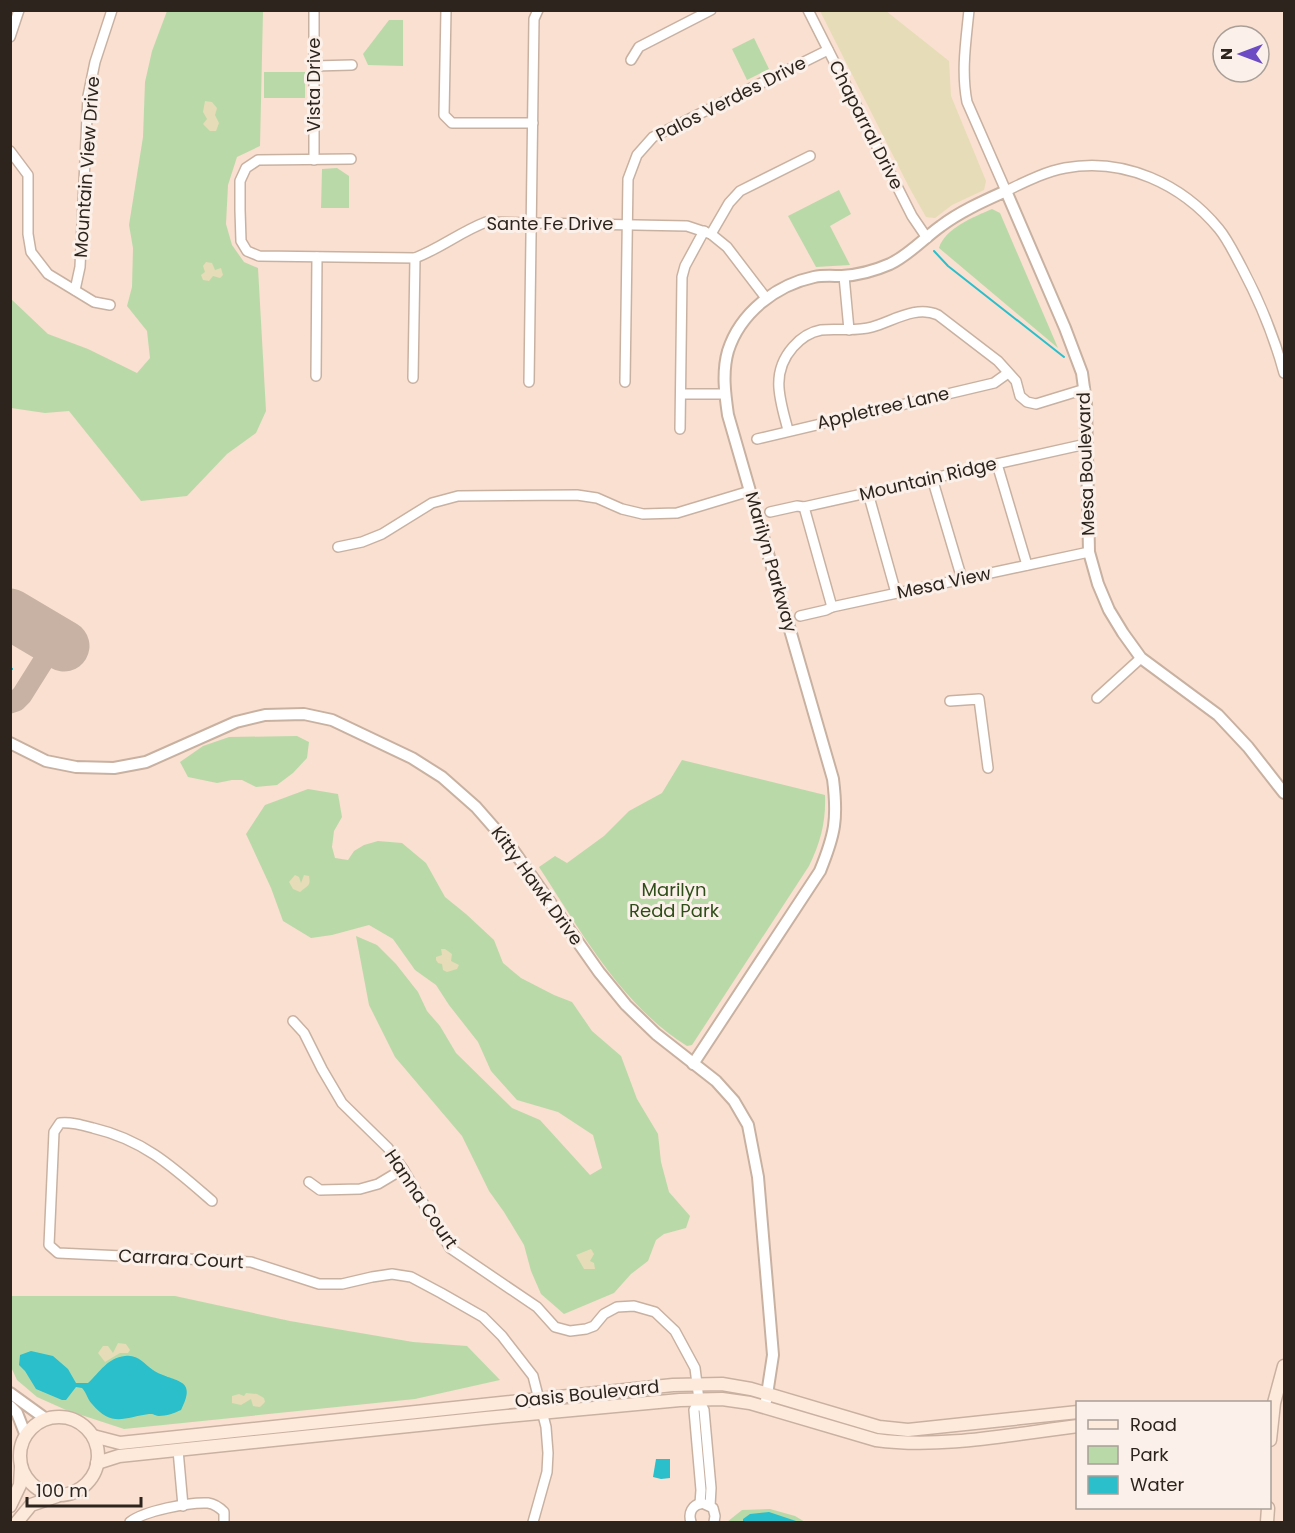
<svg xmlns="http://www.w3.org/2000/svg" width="1295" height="1533" viewBox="0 0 1295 1533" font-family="Poppins,sans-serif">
<rect width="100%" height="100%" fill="#fae0d0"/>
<!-- green -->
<g fill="#bad9a9">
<path d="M167 11H263L260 146 237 157 228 185 226 224 232 245 244 262 258 268 266 411 256 433 227 454 187 496 141 501 69 411 45 413 11 408 10 298 48 334 88 349 137 373 150 358 147 331 127 306 132 287 133 248 129 225 143 137 145 82 152 51Z"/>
<path d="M389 20H403V66L368 65 363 54Z"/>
<path d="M754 38 769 69 747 80 732 49Z"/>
<rect x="264" y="72" width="41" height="26"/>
<path d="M337 168 349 176V208H321L322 169Z"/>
<path d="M839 190 851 214 830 226 850 265 816 267 788 216Z"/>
<path d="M992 209 1000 213 1058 348 939 248C945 228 974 217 992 209Z"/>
<path d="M297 736 309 742 307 758 293 773 277 785 256 787 242 780H232L217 783 188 777 180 762 203 746 229 737Z"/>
<path d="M682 760 825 795C826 821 821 842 809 866L692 1045 687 1046C621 1005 581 931 539 867L555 856 567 863 604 836 629 811 662 793Z"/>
<path d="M308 789 338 794 342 817 334 831 332 847 335 858 348 860 354 851 364 845 378 841 402 843 426 863 445 897 466 914 494 940 503 963 521 978 554 995 572 1002 592 1031 621 1056 637 1099 658 1134 661 1162 669 1192 690 1216 686 1228 664 1234 656 1240 648 1261 631 1274 614 1293 564 1314 541 1294 531 1271 524 1245 504 1212 489 1191 462 1136 395 1057 369 1005 356 936 377 945 396 964 418 992 427 1011 440 1026 456 1053 512 1108 540 1120 590 1175 602 1168 593 1135 558 1112 517 1100 491 1071 478 1042 449 1005 436 985 415 970 393 939 369 925 332 935 311 938 283 921 271 888 246 834 265 805Z"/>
<path d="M10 1296H175L290 1321 413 1342 467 1346 500 1380 415 1399 124 1429 66 1410 37 1397 17 1380 11 1367Z"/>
<path d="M770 1509 795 1516 805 1522H727L742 1510Z"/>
</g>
<!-- sand -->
<g fill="#e6dcb7">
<path d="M820 11H886L949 61 951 96 986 181 984 190 952 205 935 218 926 217 909 187Z"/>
<path d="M205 101 212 102 217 108 215 115 219 123 216 131H210L203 124 207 119 203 112Z"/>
<path d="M206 262 212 263 215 270 221 268 223 275 220 278 213 276 209 281 203 280 201 275 205 272 203 266Z"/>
<path d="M295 875 299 877 301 883 304 875 309 876C311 886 308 885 300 892L293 889 289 882Z"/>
<path d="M441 949H445L452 954 451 961 459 965 457 969 447 972 443 970 442 964 438 963 436 960V957L442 955Z"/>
<path d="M591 1249 594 1254 590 1261 594 1263 595 1269H584L576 1255Z"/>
<path d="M118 1343 126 1344 130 1350 128 1353H120L105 1362 98 1353 103 1346H108L113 1353Z"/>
<path d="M246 1393 257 1394 264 1398 265 1402 260 1407 253 1406 251 1399 241 1405 232 1403V1396L239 1394 244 1396Z"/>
</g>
<!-- water -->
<g fill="#2abfca">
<path d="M31 1351 53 1356 68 1369 76 1383H88C100 1372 107 1358 125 1356 138 1354 144 1364 153 1370 172 1383 199 1376 181 1410 175 1413 166 1416 159 1416 153 1415 155 1414 149 1414 125 1417 112 1428 92 1404 87 1399 87 1393 82 1388L76 1387 66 1400H62L36 1389 25 1371 19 1365 20 1355Z"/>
<path d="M656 1459H670V1478L661 1479 653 1477Z"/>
<path d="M769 1512 799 1522H743V1519L750 1514Z"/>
</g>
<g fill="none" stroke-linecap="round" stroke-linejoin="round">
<!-- stream -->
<g stroke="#2abfca" stroke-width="2">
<path d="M934 251 948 266 1064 357"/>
<path d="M10 668 12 669"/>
</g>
<!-- taxiway -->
<path stroke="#c8b2a4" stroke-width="21" d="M10 703 16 701 22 695 49 652V643L42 632"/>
<!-- runway -->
<path stroke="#c8b2a4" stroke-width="51" d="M10 614 64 646"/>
<defs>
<g id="minor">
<path d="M446 10 444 115 452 123H533"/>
<path d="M808 10 912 216 927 238"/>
<path d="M969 10C966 41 961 71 967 102L1006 191C1025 182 1044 172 1065 168 1124 157 1182 184 1219 229 1228 240 1235 255 1242 268 1260 302 1274 336 1284 373"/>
<path d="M10 37 19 10"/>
<path d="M631 60 639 47 711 10"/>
<path d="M314 66 352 65"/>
<path d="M10 151 28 175V234L31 252 48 274 94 302 110 305"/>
<path d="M351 159 258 160 246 168 240 181V210L241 241 247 251 259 256 415 258C441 248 460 232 486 222L687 226 711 234 727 247 766 298"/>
<path d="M314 160V10"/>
<path d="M711 234 729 203 740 191 810 156"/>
<path d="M844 276 849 330"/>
<path d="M75 290 80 267 88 96 95 62 112 10"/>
<path d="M316 376 317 257"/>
<path d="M413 378 415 258"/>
<path d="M529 382 534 19 538 10"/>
<path d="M625 382 628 179 637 155 653 137 828 50"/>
<path d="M681 394H725"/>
<path d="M680 429 682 277 685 266 704 231"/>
<path d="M788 430C780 400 770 373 793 347 800 339 810 332 821 330 837 328 855 332 872 327 893 321 916 305 938 315L998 361 1016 381 1020 396 1027 402 1036 404 1085 389"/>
<path d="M757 439 994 383 1008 373"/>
<path d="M997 464 1027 565"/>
<path d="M932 478 962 579"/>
<path d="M868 493 896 593"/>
<path d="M804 507 832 607"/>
<path d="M770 512 797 506 804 507 1086 444"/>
<path d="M338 547 362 542 382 534 432 503 458 496 577 495 597 498 622 509 643 514 677 513 750 491"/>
<path d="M800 616 826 610 832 607 1089 552"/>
<path d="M1097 698 1141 658"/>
<path d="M950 701 979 699 988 768"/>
<path d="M293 1021 304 1033 322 1069 342 1103 388 1148 403 1169 450 1248 537 1307 555 1327 570 1331 586 1329 594 1326 604 1314 617 1307 634 1306 655 1312 675 1331 695 1368 699 1400 694 1410 701 1490 700 1504"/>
<path d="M309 1182 320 1190 360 1189 378 1184 403 1169"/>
<path d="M212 1201C173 1167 144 1140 93 1128 82 1125 72 1122 60 1123L54 1132 49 1245 58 1253 251 1262 319 1284H342L372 1277 392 1274 411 1277 441 1293 483 1317 502 1336 533 1376 546 1427 548 1453 547 1472 533 1522"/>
<path d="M699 1400 704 1410 711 1488 710 1506"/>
<path d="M178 1450 183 1506"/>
<path d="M130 1522C144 1511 189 1502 208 1503 215 1504 219 1507 224 1512V1522"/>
<path d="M691 1522C688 1513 692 1505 702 1503L713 1508 715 1516 714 1522"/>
</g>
<g id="tertiary">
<path d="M10 743 46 761 76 767 114 768 146 762 236 722 265 715 304 714 332 720 412 758 442 777 476 807 511 847 599 972 626 1005 656 1034 716 1081 734 1101 748 1125 758 1177 773 1355 766 1401"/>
<path d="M693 1064 820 871C835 834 838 819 833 779L728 415C725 394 722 372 728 351 740 313 776 285 814 277 823 275 833 276 842 276 859 275 874 271 890 264 909 255 924 238 941 226 961 211 984 201 1006 191L1065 328 1082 373 1086 403 1089 552 1098 584 1109 610 1123 633 1141 658 1218 715 1248 747 1284 793"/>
<path d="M10 1393 46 1419"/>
<path d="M10 1406 17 1413 26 1436"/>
</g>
<g id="secondary">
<circle cx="59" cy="1456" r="39"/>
<path d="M93 1436 120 1443 673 1385 722 1384 751 1389 879 1427 908 1430 1078 1412"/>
<path d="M1270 1440 1274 1403 1284 1366"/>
<path d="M97 1463 119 1456 486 1418 680 1400 722 1399 750 1403 876 1440C941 1449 1013 1434 1078 1426"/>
<path d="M10 1506 20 1485 21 1467"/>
<path d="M17 1522 31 1505 57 1496"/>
<path d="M1267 1522 1268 1508"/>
</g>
</defs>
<!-- minor casing -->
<use href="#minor" stroke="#c9b1a2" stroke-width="12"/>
<!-- tertiary casing -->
<use href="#tertiary" stroke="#c9b1a2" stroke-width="14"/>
<!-- secondary casing -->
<use href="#secondary" stroke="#c9b1a2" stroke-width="15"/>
<!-- minor -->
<use href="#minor" stroke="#fff" stroke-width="9"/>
<!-- tertiary -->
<use href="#tertiary" stroke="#fff" stroke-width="10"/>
<!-- secondary -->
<use href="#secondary" stroke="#feeadb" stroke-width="12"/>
</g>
<g text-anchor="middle" stroke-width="6" stroke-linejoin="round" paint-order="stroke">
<!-- street labels -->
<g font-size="18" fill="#2d241e" stroke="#fbf1ea">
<text transform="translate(314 85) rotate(-90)" y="6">Vista Drive</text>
<text transform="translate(731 99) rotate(-27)" y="6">Palos Verdes Drive</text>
<text transform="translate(866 125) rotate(63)" y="6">Chaparral Drive</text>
<text transform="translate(87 167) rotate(-86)" y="6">Mountain View Drive</text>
<text x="550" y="230">Sante Fe Drive</text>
<text transform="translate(883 408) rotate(-13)" y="6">Appletree Lane</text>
<text transform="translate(1086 464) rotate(-92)" y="6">Mesa Boulevard</text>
<text transform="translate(928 479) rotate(-13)" y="6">Mountain Ridge</text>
<text transform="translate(771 562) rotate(74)" y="6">Marilyn Parkway</text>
<text transform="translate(944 583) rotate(-12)" y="6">Mesa View</text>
<text transform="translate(537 886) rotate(54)" y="6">Kitty Hawk Drive</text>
<text transform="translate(421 1199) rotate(56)" y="6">Hanna Court</text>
<text transform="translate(181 1259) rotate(3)" y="6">Carrara Court</text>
<text transform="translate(587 1394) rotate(-6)" y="6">Oasis Boulevard</text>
</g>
<!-- park labels -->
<g font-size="18" fill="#2e4d18" stroke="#fbf1ea">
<text x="674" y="896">Marilyn<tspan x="674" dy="21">Redd Park</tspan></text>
</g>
</g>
<!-- border -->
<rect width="1295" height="1533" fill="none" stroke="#2d241e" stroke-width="24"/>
<!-- legend -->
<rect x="1076" y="1401" width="195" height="108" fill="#fbf1ea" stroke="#a99f98" stroke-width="1.5"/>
<rect x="1088" y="1420" width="30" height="9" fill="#feeadb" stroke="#a99f98" stroke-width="1.5"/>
<text x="1130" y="1431" font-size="18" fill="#2d241e">Road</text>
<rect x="1088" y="1446" width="30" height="18" fill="#bad9a9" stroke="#a99f98" stroke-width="1.5"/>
<text x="1130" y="1461" font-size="18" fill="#2d241e">Park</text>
<rect x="1088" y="1476" width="30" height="18" fill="#2abfca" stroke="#a99f98" stroke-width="1.5"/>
<text x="1130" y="1491" font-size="18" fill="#2d241e">Water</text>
<!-- north arrow -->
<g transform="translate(1241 54) rotate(270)"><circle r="28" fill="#fbf1ea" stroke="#a99f98" stroke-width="1.5"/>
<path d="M0-4.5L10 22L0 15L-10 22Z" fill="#6c4bc4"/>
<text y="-9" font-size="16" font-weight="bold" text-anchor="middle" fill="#2d241e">N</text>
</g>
<!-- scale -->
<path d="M27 1497v9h114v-9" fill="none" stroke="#2d241e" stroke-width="3"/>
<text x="36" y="1497" font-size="18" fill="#2d241e" stroke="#fbf1ea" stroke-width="4.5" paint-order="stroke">100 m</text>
</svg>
